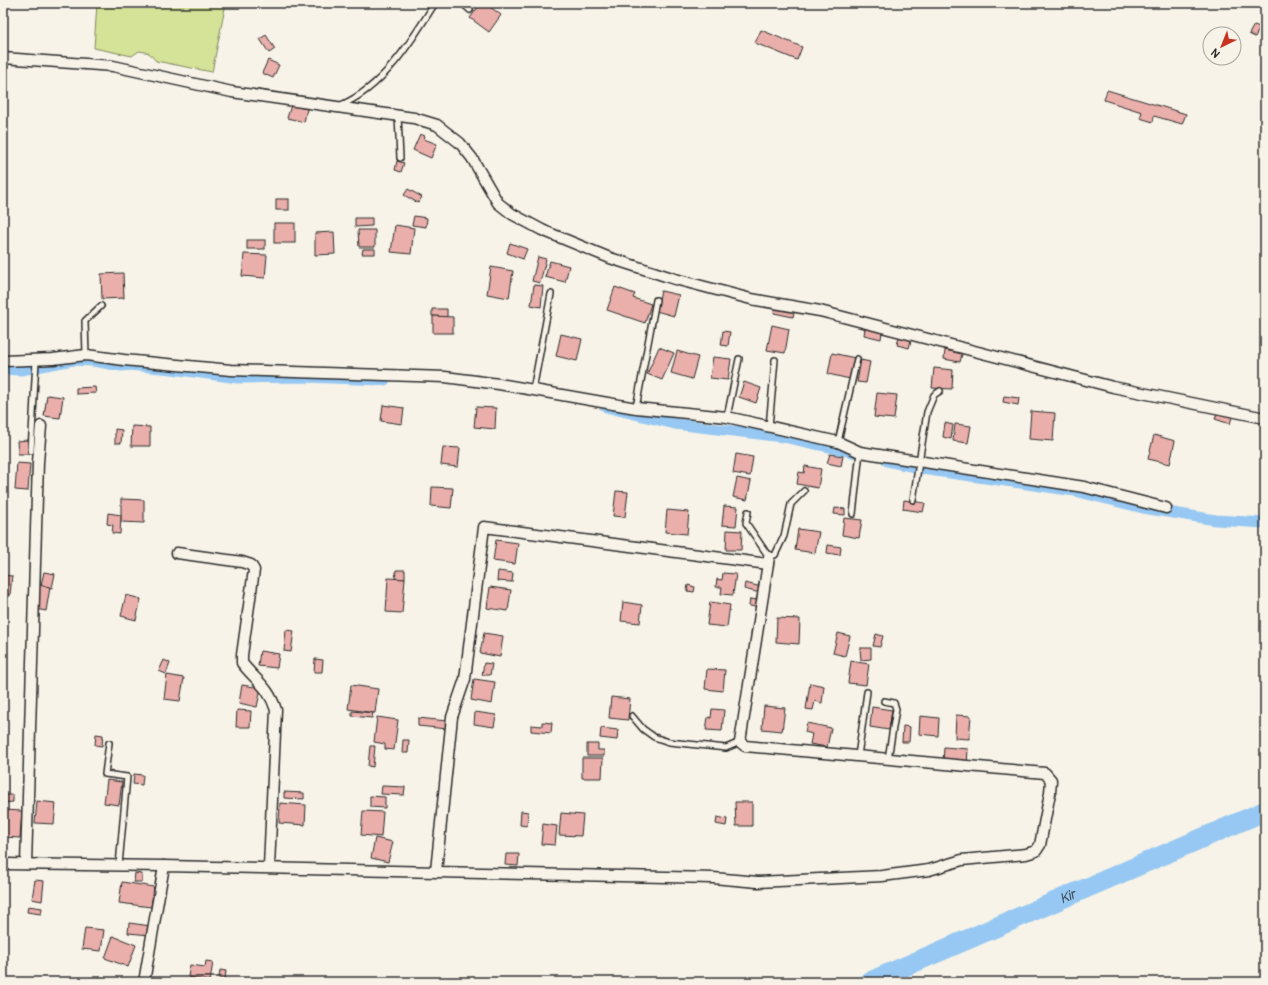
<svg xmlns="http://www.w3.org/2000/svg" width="1268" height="985" viewBox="0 0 1268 985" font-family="Pangolin,sans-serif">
<rect width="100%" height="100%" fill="#f7f3e8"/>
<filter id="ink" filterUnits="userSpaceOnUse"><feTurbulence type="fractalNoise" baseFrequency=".025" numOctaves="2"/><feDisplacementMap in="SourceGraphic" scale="8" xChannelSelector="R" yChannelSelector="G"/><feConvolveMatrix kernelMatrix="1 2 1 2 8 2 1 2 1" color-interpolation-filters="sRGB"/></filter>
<g filter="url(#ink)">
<!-- green -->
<path fill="#d4e397" stroke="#808761" d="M97 3H226L212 72 156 61 149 53 145 52 139 51 132 56 94 48Z"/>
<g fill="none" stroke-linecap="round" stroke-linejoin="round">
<!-- canal -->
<g stroke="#96c8f3" stroke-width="11">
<path d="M3 369 21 370 73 360 93 361 122 366 129 365 172 369 238 378 304 377 385 380"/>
<path d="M606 407 675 424 783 437 856 453"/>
<path d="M887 461 929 470 1075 491 1143 508 1216 520 1265 523"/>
</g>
<!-- river -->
<path stroke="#96c8f3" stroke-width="20" id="s1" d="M869 982 1265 811"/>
</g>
<!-- building -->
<g fill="#eaafab" stroke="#2b2b2b">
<path d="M481 3H485L501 15 489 32 470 18Z"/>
<path d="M1254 25 1260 27 1255 37 1249 34Z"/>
<path d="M761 30 802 47 797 60 755 43Z"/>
<path d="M266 35 275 49 269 53 260 39Z"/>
<path d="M268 60 279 65 273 78 262 73Z"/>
<path d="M1107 90 1186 114 1182 124 1154 116 1153 122 1140 118 1142 112 1104 100Z"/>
<path d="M291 105 307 109 304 122 287 118Z"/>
<path d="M420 134 425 136 424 139 437 144 431 158 413 150Z"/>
<path d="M397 161 404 163 401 172 395 170Z"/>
<path d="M408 189 422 197 418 203 404 195Z"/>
<rect x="276" y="199" width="13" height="11"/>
<path d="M414 216 427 218 426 227 412 225Z"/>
<path d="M355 218H372V226L355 227Z"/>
<rect x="274" y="223" width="21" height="20"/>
<path d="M395 225 414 228 411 254 391 252Z"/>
<path d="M358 230H375V247H359Z"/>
<path d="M334 232 335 254 315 255V233Z"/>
<rect x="247" y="240" width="18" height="9"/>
<path d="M510 243 527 249 523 259 507 253Z"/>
<path d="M363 249H375V254H362Z"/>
<path d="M244 254 267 255 265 278 242 276Z"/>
<path d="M538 257 546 259 540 283 532 281Z"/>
<path d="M550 261 569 266 565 282 545 277Z"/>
<path d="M491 267 513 271 509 298 487 294Z"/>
<path d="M123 273 124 298 102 299 101 274Z"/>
<path d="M534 285 543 286 541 307 531 305Z"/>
<path d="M615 287 635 294 633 298 651 304 645 323 607 310Z"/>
<path d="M661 291 679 295 674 316 656 311Z"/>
<path d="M775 304 795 309 793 317 774 313Z"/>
<path d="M432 309H447V317L432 316Z"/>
<path d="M433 316 453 317V333H433Z"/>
<path d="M772 325 789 329 785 353 767 350Z"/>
<path d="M865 328 882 332 881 339 864 335Z"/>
<path d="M723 331 730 332 728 346 721 345Z"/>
<path d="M561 334 582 339 577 361 556 356Z"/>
<path d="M899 337 911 340 909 348 897 345Z"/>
<path d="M659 347 674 353 662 380 647 374Z"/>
<path d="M945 350 962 354 960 362 944 359Z"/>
<path d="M677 351 698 357 692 379 671 373Z"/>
<path d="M832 353 855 358 850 379 828 374Z"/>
<path d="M713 357 731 359 728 380 710 378Z"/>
<path d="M861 360 870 362 866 383 857 382Z"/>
<path d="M934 368 953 370 952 389 932 388Z"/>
<path d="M744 382 761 388 756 403 739 397Z"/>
<path d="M95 387 96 393 76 394V388Z"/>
<path d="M877 393 897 395 894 419 874 417Z"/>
<path d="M47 395 63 397 60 418 44 416Z"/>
<path d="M1004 396 1019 398 1018 405 1003 402Z"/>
<path d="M383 405 404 408 402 424 381 421Z"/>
<path d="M476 407 496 408 495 429 474 427Z"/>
<path d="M1031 411 1055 413 1053 441 1029 439Z"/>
<path d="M1217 413 1232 417 1230 424 1215 419Z"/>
<path d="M945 423 953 425 951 439 943 437Z"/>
<path d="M955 424 971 426 968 443 953 441Z"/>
<path d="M132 426 150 427V446H131Z"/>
<path d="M115 429 122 430 121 443H115Z"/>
<path d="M1154 435 1175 441 1170 464 1148 459Z"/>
<path d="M28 440 29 454H18L17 441Z"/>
<path d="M443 447 460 448 458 467 441 465Z"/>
<path d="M736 454 753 457 750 476 733 473Z"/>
<path d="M830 454 843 456 841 466 827 463Z"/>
<path d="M17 463 30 464 28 491 15 490Z"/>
<path d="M805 466 821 469 818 488 797 484 799 472 804 473Z"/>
<path d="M737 478 751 481 747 500 733 497Z"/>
<path d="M432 487 453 488 451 508 431 506Z"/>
<path d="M616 491 628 492 625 517 613 516Z"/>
<path d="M121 499 144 500V523L121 522Z"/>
<path d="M904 500 925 503 923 512 903 509Z"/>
<path d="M724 506 738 507 736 526 722 525Z"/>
<path d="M835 508 845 509V515L834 514Z"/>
<path d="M667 510 689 512 687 534 665 532Z"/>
<path d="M108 513 121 515 120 534 112 533 113 525 107 524Z"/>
<path d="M844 518 862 520 859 538 842 535Z"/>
<path d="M798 529 819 532 815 553 795 550Z"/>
<path d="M727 530 742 531 741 550H726Z"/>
<path d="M496 540 518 543 515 564 493 561Z"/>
<path d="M828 545 841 547 840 555 827 553Z"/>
<path d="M396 570H405V579H395Z"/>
<path d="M498 571 513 573 512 582 497 581Z"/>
<path d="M44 572 55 574 52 588 41 585Z"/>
<path d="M723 573 736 574 733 595 721 594 722 587H716L717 579 722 580Z"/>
<path d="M3 575 12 576 10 595 3 594Z"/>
<path d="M388 578 405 579 402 613 386 612Z"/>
<path d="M745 583 762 587 760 593 744 589Z"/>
<path d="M40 585 50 587 46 611 36 609Z"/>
<path d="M688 585 695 587 694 592 687 591Z"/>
<path d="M490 587 511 590 508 611 487 608Z"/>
<path d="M126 595 141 599 136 620 121 616Z"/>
<path d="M750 599 759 600V607L749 606Z"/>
<path d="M623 602 642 605 640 623 621 621Z"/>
<path d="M710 602 730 605 727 627 707 625Z"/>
<path d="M777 618 800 619 799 644 776 642Z"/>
<path d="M286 630 294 631 291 652 284 651Z"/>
<path d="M484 633 503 636 500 657 480 653Z"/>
<path d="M838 633 850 636 845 656 833 653Z"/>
<path d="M876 634 883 636 880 647 873 646Z"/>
<path d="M860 648H871V659L861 660Z"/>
<path d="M260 651 279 654 277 668 258 666Z"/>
<path d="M315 659 323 660 322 672H314Z"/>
<path d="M164 660 170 663 166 674 159 671Z"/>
<path d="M851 661 869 664 866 685 848 683Z"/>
<path d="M484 663 492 664 490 675H482Z"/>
<path d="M707 669 725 670 723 691 705 689Z"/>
<path d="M167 675 184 678 180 701 164 699Z"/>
<path d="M474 679 495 682 492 704 471 700Z"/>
<path d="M810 683 824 686 822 703 815 701 813 710 806 709Z"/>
<path d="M242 685 261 688 257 707 239 703Z"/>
<path d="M351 685 378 689 375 713 348 709Z"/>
<path d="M611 697 630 699 628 720 609 718Z"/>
<path d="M764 706 785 708 782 731 762 729Z"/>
<path d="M872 707 892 710 889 730 870 727Z"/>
<path d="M712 709 724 710 722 731 706 730 708 717 711 718Z"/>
<path d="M237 710 251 711 250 727H236Z"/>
<path d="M352 711 373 713 372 718 352 716Z"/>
<path d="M475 712 496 715 494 727 474 724Z"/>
<path d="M956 715 971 716 969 739 955 738Z"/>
<path d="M920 716 939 718 938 736 919 734Z"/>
<path d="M377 717 398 720 394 750 385 749V744L374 742Z"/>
<path d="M418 718 447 721V729L418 726Z"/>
<path d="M542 722 552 723 551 733 531 731V725L542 726Z"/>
<path d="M807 723 831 728 827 747 810 744 812 734 805 732Z"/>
<path d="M903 726 910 727 909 742H902Z"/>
<path d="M601 728 618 730 617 740 600 738Z"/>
<path d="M96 734 103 735 102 746 95 745Z"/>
<path d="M403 740H409L408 753H402Z"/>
<path d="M587 744H598V750H604V756H587Z"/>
<path d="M370 746H375L373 767 368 766Z"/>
<path d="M944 747 968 749 967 765 943 762Z"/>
<path d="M582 758H603L602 778H582Z"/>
<path d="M134 774 143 775 142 785 133 784Z"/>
<path d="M107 780 122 782 119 805 104 803Z"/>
<path d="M382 786 405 787 404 795 381 794Z"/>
<path d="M284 792 304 793V799L284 798Z"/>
<path d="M3 795H13V802L3 803Z"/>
<path d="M370 796 385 797V808L370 807Z"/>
<path d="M37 801 56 803 54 824 35 823Z"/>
<path d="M735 802H752V826H736Z"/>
<path d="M280 803 306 805 305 825 279 823Z"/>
<path d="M3 810 22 811 20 838 3 837Z"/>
<path d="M363 811 383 812 381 837 361 835Z"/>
<path d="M521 811 528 812 527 826 520 825Z"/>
<path d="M561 813 583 815 581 836 559 835Z"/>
<path d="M717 817 727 819 726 826 716 824Z"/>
<path d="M543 824 557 826 555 845 541 844Z"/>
<path d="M375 838 393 842 388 862 371 858Z"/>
<path d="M506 854H519L518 866 505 865Z"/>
<path d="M135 873 142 874V882H134Z"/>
<path d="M35 880 44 881 42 901 32 899Z"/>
<path d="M122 882 154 887 151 907 119 903Z"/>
<path d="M28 906 42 908 41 914 27 912Z"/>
<path d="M129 923 151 926 150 935 128 933Z"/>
<path d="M85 928 104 930 101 951 82 949Z"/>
<path d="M113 936 136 945 128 967 105 958Z"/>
<path d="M206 961 213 962 210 981 188 977 190 965 205 967Z"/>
<path d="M220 970 226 971 225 979 219 978Z"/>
</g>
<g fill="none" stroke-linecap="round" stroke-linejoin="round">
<defs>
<g id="lane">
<path d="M462 3 470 10"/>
<path d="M339 106C383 88 411 42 435 3"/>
<path d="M398 116 400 158"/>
<path d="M86 355 85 321 101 306"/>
<path d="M533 390 551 294"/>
<path d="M636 408 656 300"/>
<path d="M727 417 739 359"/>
<path d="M769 427 775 360"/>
<path d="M838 442 857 359"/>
<path d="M31 451 36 361"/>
<path d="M913 500 927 412 934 395 940 391"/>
<path d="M748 512 746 523 769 557 775 555 784 536 791 504 804 491"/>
<path d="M853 514 860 452"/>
<path d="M884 701 894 703 896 709 888 759"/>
<path d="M632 716 643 729 654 737 669 742 726 748 740 742"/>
<path d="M109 743 105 774 127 777 119 865"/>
<path d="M858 756 867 692"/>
</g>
<g id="street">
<path d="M3 58 113 66 232 92 414 118 437 125 460 143 472 158 498 203 512 214 542 230 610 258 675 279 751 299 820 311 1113 387 1265 418"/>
<path d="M3 361 53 359 86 355 124 360 231 370 445 377 499 384 636 408 727 417 838 442 860 452 1084 487 1166 508"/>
<path d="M177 553 242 562 251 565 254 570 242 655V663C256 681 269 687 276 710L269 867"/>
<path d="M3 864 164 866"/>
<path d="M26 864 38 462 41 426"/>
<path d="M436 871 452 717 465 679 484 527 768 564"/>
<path d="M144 982 164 866 713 878 758 882 882 876 929 870 962 860 1026 854 1036 851 1040 845 1050 793 1051 780 1045 773 745 746 740 742 769 557"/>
</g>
</defs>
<!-- lane casing -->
<use href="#lane" stroke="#2b2b2b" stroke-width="8"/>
<!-- street casing -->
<use href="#street" stroke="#2b2b2b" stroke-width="13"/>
<!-- lane -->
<use href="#lane" stroke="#f7f3e8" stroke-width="5"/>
<!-- street -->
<use href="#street" stroke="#f7f3e8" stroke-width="10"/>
</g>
</g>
<g text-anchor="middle" stroke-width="3" stroke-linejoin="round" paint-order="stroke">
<!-- water labels -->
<g font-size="14" font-style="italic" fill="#46525d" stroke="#f7f3e8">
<text dy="5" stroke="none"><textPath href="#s1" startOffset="216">Kir</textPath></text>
</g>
</g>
<!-- margin -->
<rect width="1268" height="985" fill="none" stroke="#f7f3e8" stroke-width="16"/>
<rect x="8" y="8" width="1252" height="969" fill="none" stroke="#2b2b2b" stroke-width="1.5" filter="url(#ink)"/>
<!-- north arrow -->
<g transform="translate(1222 46) rotate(223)"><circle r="19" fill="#f7f3e8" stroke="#a5a39c"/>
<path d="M0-3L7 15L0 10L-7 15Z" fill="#c8321e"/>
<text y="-6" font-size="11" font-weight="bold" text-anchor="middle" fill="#2b2b2b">N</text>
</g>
</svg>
